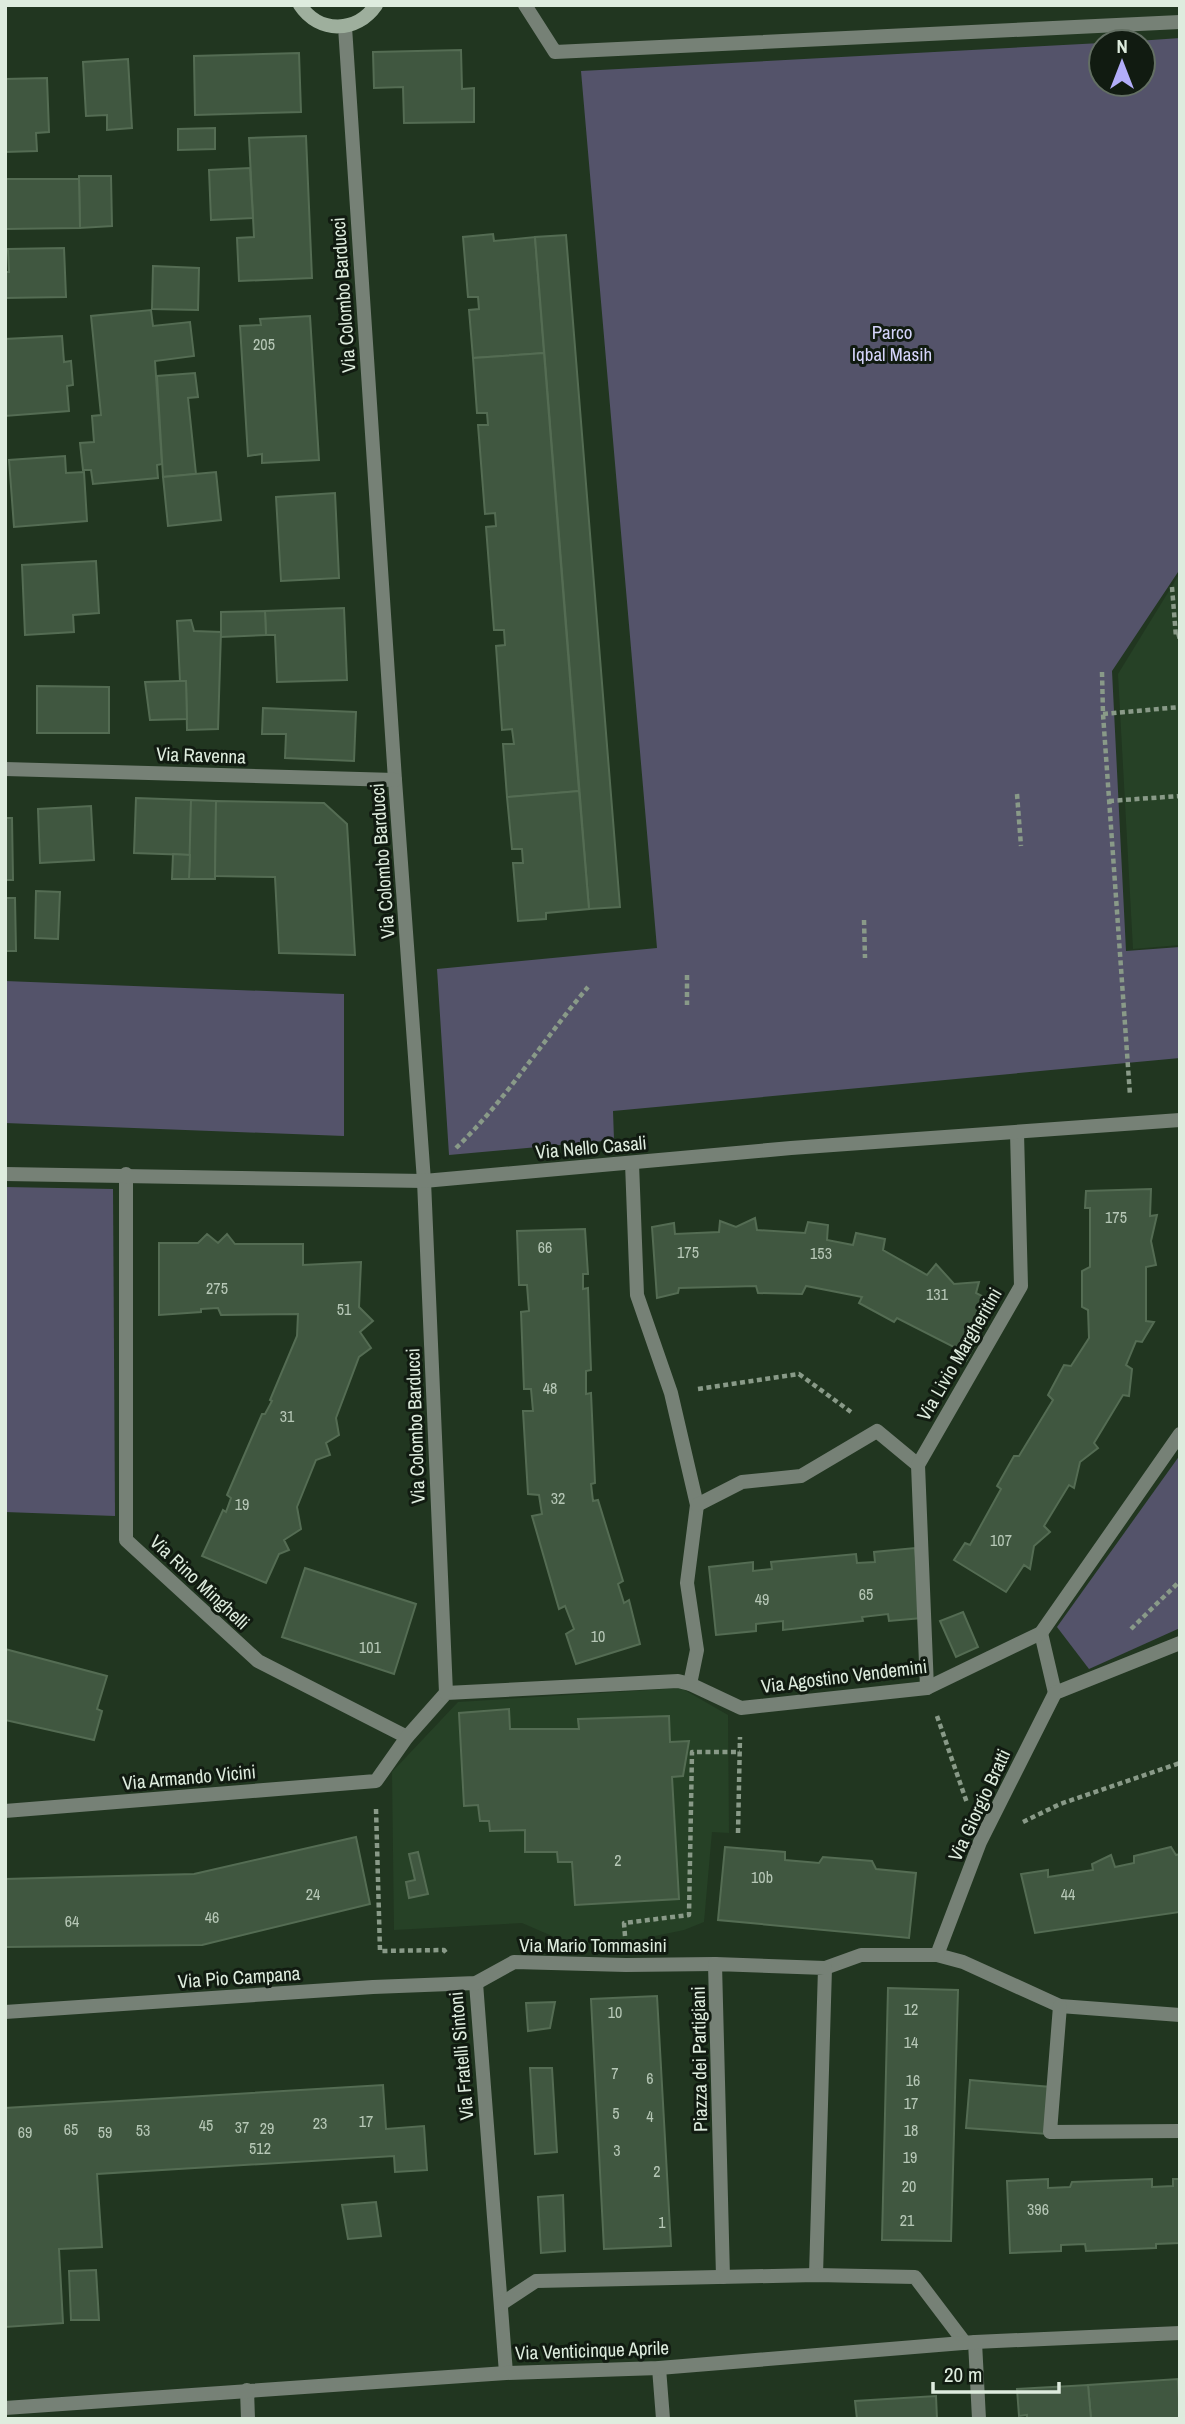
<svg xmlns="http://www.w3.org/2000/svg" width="1185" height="2424" viewBox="0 0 1185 2424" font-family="'Archivo Narrow',sans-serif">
<rect width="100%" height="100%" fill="#213620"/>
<!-- built -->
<g fill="#264126">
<path d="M1180 573V945L1133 949 1118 674Z"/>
<path d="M681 1688 728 1715 729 1833 712 1832 704 1922 684 1930 626 1942H566L522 1923 394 1930 392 1772 458 1702Z"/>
</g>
<!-- green -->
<g fill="#54536a">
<path d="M1180 38V569L1112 671 1126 951 1180 947V1058L613 1111 614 1140 449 1155 437 969 657 948 581 71 1101 43V84H1143V42H1123Z"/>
<path d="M5 981 344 994V1136L5 1123Z"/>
<path d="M5 1187 113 1189 115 1516 5 1512Z"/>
<path d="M1180 1455V1628L1089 1669 1057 1627Z"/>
</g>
<!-- building -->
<g fill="#405740" stroke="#546c53" stroke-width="2">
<path d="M461 50 462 89 474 88V122L404 123 403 87 374 88 373 52Z"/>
<path d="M299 53 301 112 195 115 194 56Z"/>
<path d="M128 59 132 128 107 130V115L86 116 83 62Z"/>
<path d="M47 78 49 132 36 133 37 151 5 152V79Z"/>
<path d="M215 128V149L178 150V129Z"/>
<path d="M306 136 312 278 239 281 237 238 254 237 249 138Z"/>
<path d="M250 168 253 218 211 220 209 170Z"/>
<path d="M79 176H111L112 226 80 228Z"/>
<path d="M5 179H79L80 228 5 229Z"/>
<path d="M493 234 494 241 535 237 544 353 473 358 469 310 479 309 478 297H468L463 237Z"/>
<path d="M566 235 620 907 589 909 535 237Z"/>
<path d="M64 248 66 297 5 298V272H9L8 249Z"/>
<path d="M153 266 199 268 198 310 152 309Z"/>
<path d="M151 310 153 326 190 322 194 356 155 361 162 464 157 465 158 478 93 484 91 470H83L80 443 94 442 92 416 101 415 91 316Z"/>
<path d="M310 316 319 460 262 463V454L248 456 240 326 261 325 260 319Z"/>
<path d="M62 336 64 362 71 361 73 385 67 386 69 411 5 416V339Z"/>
<path d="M544 353 579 791 507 797 503 744H514L512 729 502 730 496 646 505 645 504 630H494L486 527 496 526 495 513 485 514 478 425H488L487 413H477L473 358Z"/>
<path d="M195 373 198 397 188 398 196 474 163 477 157 376Z"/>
<path d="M65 456 66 473 84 472 87 521 14 527 9 460Z"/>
<path d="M216 472 221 520 168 526 163 477Z"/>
<path d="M335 493 339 578 281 581 276 497Z"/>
<path d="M96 561 99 613 73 615 74 632 25 635 22 565Z"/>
<path d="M344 608 347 680 277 682 275 635H266L265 611Z"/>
<path d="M265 611 266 635 221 637V612Z"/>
<path d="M191 620 194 631 221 632 218 729 187 730 186 681H180L177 621Z"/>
<path d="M180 681H186L187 719 150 720 145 682Z"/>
<path d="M37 686 109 687V733H37Z"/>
<path d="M263 708 356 712 354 761 285 758 286 734H262Z"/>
<path d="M579 791 589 909 546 913V919L518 921 513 863H523L522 849H512L507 797Z"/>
<path d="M136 798 191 800 190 855 134 853Z"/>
<path d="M191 800 216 801 215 879H189Z"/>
<path d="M216 801 324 803 347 824 355 955 279 953 275 877 215 876Z"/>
<path d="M91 806 94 860 40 863 38 809Z"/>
<path d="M5 818H12L13 880H5Z"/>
<path d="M173 854 190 855 189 879H172Z"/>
<path d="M36 891 60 892 58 939 35 938Z"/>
<path d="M5 898H15L16 951H5Z"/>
<path d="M1151 1189 1150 1216 1157 1215 1151 1241 1156 1265 1146 1267V1321L1154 1322 1142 1342 1136 1341 1126 1365 1132 1369 1129 1396 1123 1395 1094 1443 1098 1448 1080 1462 1074 1488 1069 1485 1044 1526 1050 1532 1034 1546 1030 1569 1024 1565 1006 1592 954 1560 965 1543 970 1545 1001 1489 997 1486 1014 1456H1019L1053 1400 1048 1395 1064 1365 1071 1366 1089 1338 1088 1310 1082 1307V1271L1090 1267V1208H1085L1086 1191Z"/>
<path d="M755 1218 757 1230 805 1233 808 1222 828 1225 827 1240 853 1245 856 1233 885 1239 883 1250 927 1275 936 1264 954 1284 979 1282 976 1293 997 1304 966 1361 951 1355 956 1348 897 1318 894 1322 859 1303 862 1297 806 1286 802 1294 758 1293 756 1286 679 1288 678 1293 657 1298 652 1227 674 1223 675 1234 719 1232 720 1221 736 1227Z"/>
<path d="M585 1229 588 1274H583V1289L588 1288 591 1370 586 1371V1394L591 1393 595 1483 591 1484 593 1501 598 1500 623 1581 618 1584 624 1603 629 1600 640 1644 576 1664 566 1634 574 1629 565 1606 559 1609 532 1516 542 1514 539 1495 528 1494 523 1411H533L531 1389H524L521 1312 529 1311 527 1285H519L517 1231Z"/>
<path d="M207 1234 218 1243 227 1234 235 1244H303V1265L361 1262 359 1307 373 1321 360 1332 371 1348 359 1357 336 1418 339 1435 326 1443 330 1455 316 1460 297 1507 301 1529 284 1540 289 1550 279 1554 266 1583 202 1556 223 1510 226 1512 231 1498 227 1495 262 1414H265L272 1401 270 1400 297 1336 298 1314 221 1315 218 1308 201 1309V1312L159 1315V1243H198Z"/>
<path d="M915 1548 922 1618 889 1621 888 1614 862 1617 863 1621 783 1630V1621L756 1624V1631L716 1635 709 1567 753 1562V1571L772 1569 771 1562 856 1554 857 1563 875 1562 874 1552Z"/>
<path d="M305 1568 416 1604 394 1674 282 1637Z"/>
<path d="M963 1612 978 1647 956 1657 940 1621Z"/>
<path d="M5 1649 107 1676 97 1709 102 1711 94 1740 5 1720Z"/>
<path d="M509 1709 510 1729H579L578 1719 669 1716 670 1742 689 1741 683 1776 672 1777 679 1899 575 1905 572 1862H558L557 1852H525V1830L490 1831 489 1821H480L478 1805 464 1806 459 1713Z"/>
<path d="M356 1837 370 1904 202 1945 5 1947V1879L194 1874Z"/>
<path d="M725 1847 785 1852V1860L819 1863 823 1857 872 1861 876 1869 916 1873 909 1938 718 1920Z"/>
<path d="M1171 1847 1176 1855 1180 1854V1912L1035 1933 1021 1874 1048 1870V1877L1093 1870 1092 1864 1111 1855 1115 1867 1134 1863V1856Z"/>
<path d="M418 1852 428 1894 409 1898 406 1882 415 1880 409 1854Z"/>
<path d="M888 1988 958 1990 951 2241 882 2240Z"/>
<path d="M657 1996 671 2246 604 2249 591 1999Z"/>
<path d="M555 2002 550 2028 528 2031 526 2003Z"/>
<path d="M530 2068H552L557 2152 535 2154Z"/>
<path d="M970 2080 1051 2087 1048 2134 966 2128Z"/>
<path d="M383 2085 386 2129 424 2126 427 2170 395 2172 394 2156 97 2174 102 2247 59 2249 63 2323 5 2327V2108Z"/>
<path d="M1048 2179V2188L1070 2187 1072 2182 1152 2179V2187L1173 2186V2179H1180V2243L1156 2244V2248L1086 2251 1085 2244 1061 2245V2251L1010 2253 1007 2181Z"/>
<path d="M563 2195 565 2251 541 2253 538 2197Z"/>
<path d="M376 2202 381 2236 348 2239 342 2205Z"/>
<path d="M96 2270 99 2320H71L69 2271Z"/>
<path d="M1178 2379 1180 2419H1091L1088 2385Z"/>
<path d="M1088 2385 1091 2419H1027V2415L1019 2416 1017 2389Z"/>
<path d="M936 2396 937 2419H857L855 2401Z"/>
</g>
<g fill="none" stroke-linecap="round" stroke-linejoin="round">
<!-- path -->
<g stroke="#899a88" stroke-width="4.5" stroke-dasharray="5 3.5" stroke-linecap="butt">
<path d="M1172 587 1176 637 1180 636"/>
<path d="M1102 672 1103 714 1130 1095"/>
<path d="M1103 714 1180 707"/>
<path d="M1017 794 1021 846"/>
<path d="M1109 801 1180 796"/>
<path d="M864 920 865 958"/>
<path d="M687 975V1005"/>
<path d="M456 1148C506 1100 543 1040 588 987"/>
<path d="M698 1389 799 1374 851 1412"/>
<path d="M1131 1629 1180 1581"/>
<path d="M937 1716 967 1803"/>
<path d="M376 1809 380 1951 444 1950 448 1955"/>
<path d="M1023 1822 1060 1804 1180 1763"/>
<path d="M738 1833 740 1737"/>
<path d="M625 1936 624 1923 689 1915 692 1752H740"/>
</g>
<!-- lane -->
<g stroke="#768176" stroke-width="14">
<path d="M525 5 555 52 1180 22"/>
<path d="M632 1163 637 1295 671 1393 697 1505 687 1583 697 1650 690 1684"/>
<path d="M126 1174V1540L258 1661 407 1737"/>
<path d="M697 1505 742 1482 801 1476 877 1431 918 1465"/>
<path d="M1041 1633 1055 1693"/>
<path d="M927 1688 918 1465 1021 1286 1017 1133"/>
<path d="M5 1811 376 1781 407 1737 446 1693 678 1681 690 1684 741 1708 927 1688 1041 1633 1180 1434"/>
<path d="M937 1955 963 1962 1060 2006 1180 2015"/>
<path d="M825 1968 861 1955H937L980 1842 1055 1693 1180 1643"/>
<path d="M1060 2006 1050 2132 1180 2131"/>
</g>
<!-- street -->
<g stroke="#768176" stroke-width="14">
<path d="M345 27 395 780 424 1181 446 1693"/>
<path d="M5 769 395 780"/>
<path d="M5 1174 424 1181 791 1148 1180 1120"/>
<path d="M476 1983 506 2373"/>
<path d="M5 2012 373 1987 476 1983 514 1962 626 1965 715 1964"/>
<path d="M723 2277 715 1964 825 1968 816 2275"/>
<path d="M501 2304 536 2281 816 2275 915 2277 965 2343"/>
<path d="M975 2342 979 2419"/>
<path d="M659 2368 663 2419"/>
<path d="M247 2390 248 2419"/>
<path d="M5 2408 506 2373 659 2368 975 2342 1180 2333"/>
</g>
<!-- secondary -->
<path stroke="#9eaf9d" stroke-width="14" d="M300 5C319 34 357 33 376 5"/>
</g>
<g text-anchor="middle" stroke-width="6" stroke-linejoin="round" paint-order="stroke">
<!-- number labels -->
<g font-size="16" fill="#b6c7b6">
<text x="264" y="350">205</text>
<text x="1116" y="1223">175</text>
<text x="545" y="1253">66</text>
<text x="688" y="1258">175</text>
<text x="821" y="1259">153</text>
<text x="217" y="1294">275</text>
<text x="937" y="1300">131</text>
<text x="344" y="1315">51</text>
<text x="550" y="1394">48</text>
<text x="287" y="1422">31</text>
<text x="558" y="1504">32</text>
<text x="242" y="1510">19</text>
<text x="1001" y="1546">107</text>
<text x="866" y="1600">65</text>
<text x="762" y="1605">49</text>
<text x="598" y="1642">10</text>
<text x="370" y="1653">101</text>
<text x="618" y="1866">2</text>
<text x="762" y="1883">10b</text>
<text x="313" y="1900">24</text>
<text x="1068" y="1900">44</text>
<text x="212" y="1923">46</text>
<text x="72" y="1927">64</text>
<text x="911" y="2015">12</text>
<text x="615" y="2018">10</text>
<text x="911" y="2048">14</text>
<text x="615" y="2079">7</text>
<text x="650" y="2084">6</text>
<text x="913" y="2086">16</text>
<text x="911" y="2109">17</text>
<text x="616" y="2119">5</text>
<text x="650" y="2122">4</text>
<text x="366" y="2127">17</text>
<text x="320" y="2129">23</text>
<text x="206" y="2131">45</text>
<text x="242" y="2133">37</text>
<text x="267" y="2134">29</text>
<text x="71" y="2135">65</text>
<text x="143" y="2136">53</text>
<text x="911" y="2136">18</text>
<text x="25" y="2138">69</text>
<text x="105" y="2138">59</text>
<text x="260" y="2154">512</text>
<text x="617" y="2156">3</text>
<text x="910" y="2163">19</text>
<text x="657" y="2177">2</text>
<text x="909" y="2192">20</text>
<text x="1038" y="2215">396</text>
<text x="907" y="2226">21</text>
<text x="662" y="2228">1</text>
</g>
<!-- street labels -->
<g font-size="19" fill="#deecde" stroke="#111b11">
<text transform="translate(343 295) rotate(-94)" y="7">Via Colombo Barducci</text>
<text transform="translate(201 755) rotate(2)" y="7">Via Ravenna</text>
<text transform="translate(382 861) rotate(-94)" y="7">Via Colombo Barducci</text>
<text transform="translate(591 1147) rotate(-5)" y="7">Via Nello Casali</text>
<text transform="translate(959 1354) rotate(-60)" y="7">Via Livio Margheritini</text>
<text transform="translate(415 1426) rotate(-92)" y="7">Via Colombo Barducci</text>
<text transform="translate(200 1582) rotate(43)" y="7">Via Rino Minghelli</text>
<text transform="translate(844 1676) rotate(-7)" y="7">Via Agostino Vendemini</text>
<text transform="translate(189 1777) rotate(-5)" y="7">Via Armando Vicini</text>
<text transform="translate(979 1805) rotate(-65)" y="7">Via Giorgio Bratti</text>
<text x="593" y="1952">Via Mario Tommasini</text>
<text transform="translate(239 1977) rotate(-4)" y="7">Via Pio Campana</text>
<text transform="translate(461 2056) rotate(-95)" y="7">Via Fratelli Sintoni</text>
<text transform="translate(699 2059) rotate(-91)" y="7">Piazza dei Partigiani</text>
<text transform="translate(592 2350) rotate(-2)" y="7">Via Venticinque Aprile</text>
</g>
<!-- park labels -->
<g font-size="19" fill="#d5d4fa" stroke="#111b11">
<text x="892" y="339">Parco<tspan x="892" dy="22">Iqbal Masih</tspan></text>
</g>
</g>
<!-- border -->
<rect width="1185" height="2424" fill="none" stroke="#deecde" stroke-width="14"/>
<!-- north arrow -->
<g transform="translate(1122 63)"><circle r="33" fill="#111b11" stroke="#636f63" stroke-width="2"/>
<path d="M0-5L12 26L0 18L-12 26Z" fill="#b2adf9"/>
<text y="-10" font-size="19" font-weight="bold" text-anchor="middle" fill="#deecde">N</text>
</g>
<!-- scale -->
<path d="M933 2382v10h126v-10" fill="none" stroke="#deecde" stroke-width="3.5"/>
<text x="944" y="2382" font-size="21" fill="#deecde" stroke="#111b11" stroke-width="5" paint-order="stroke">20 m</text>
</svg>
